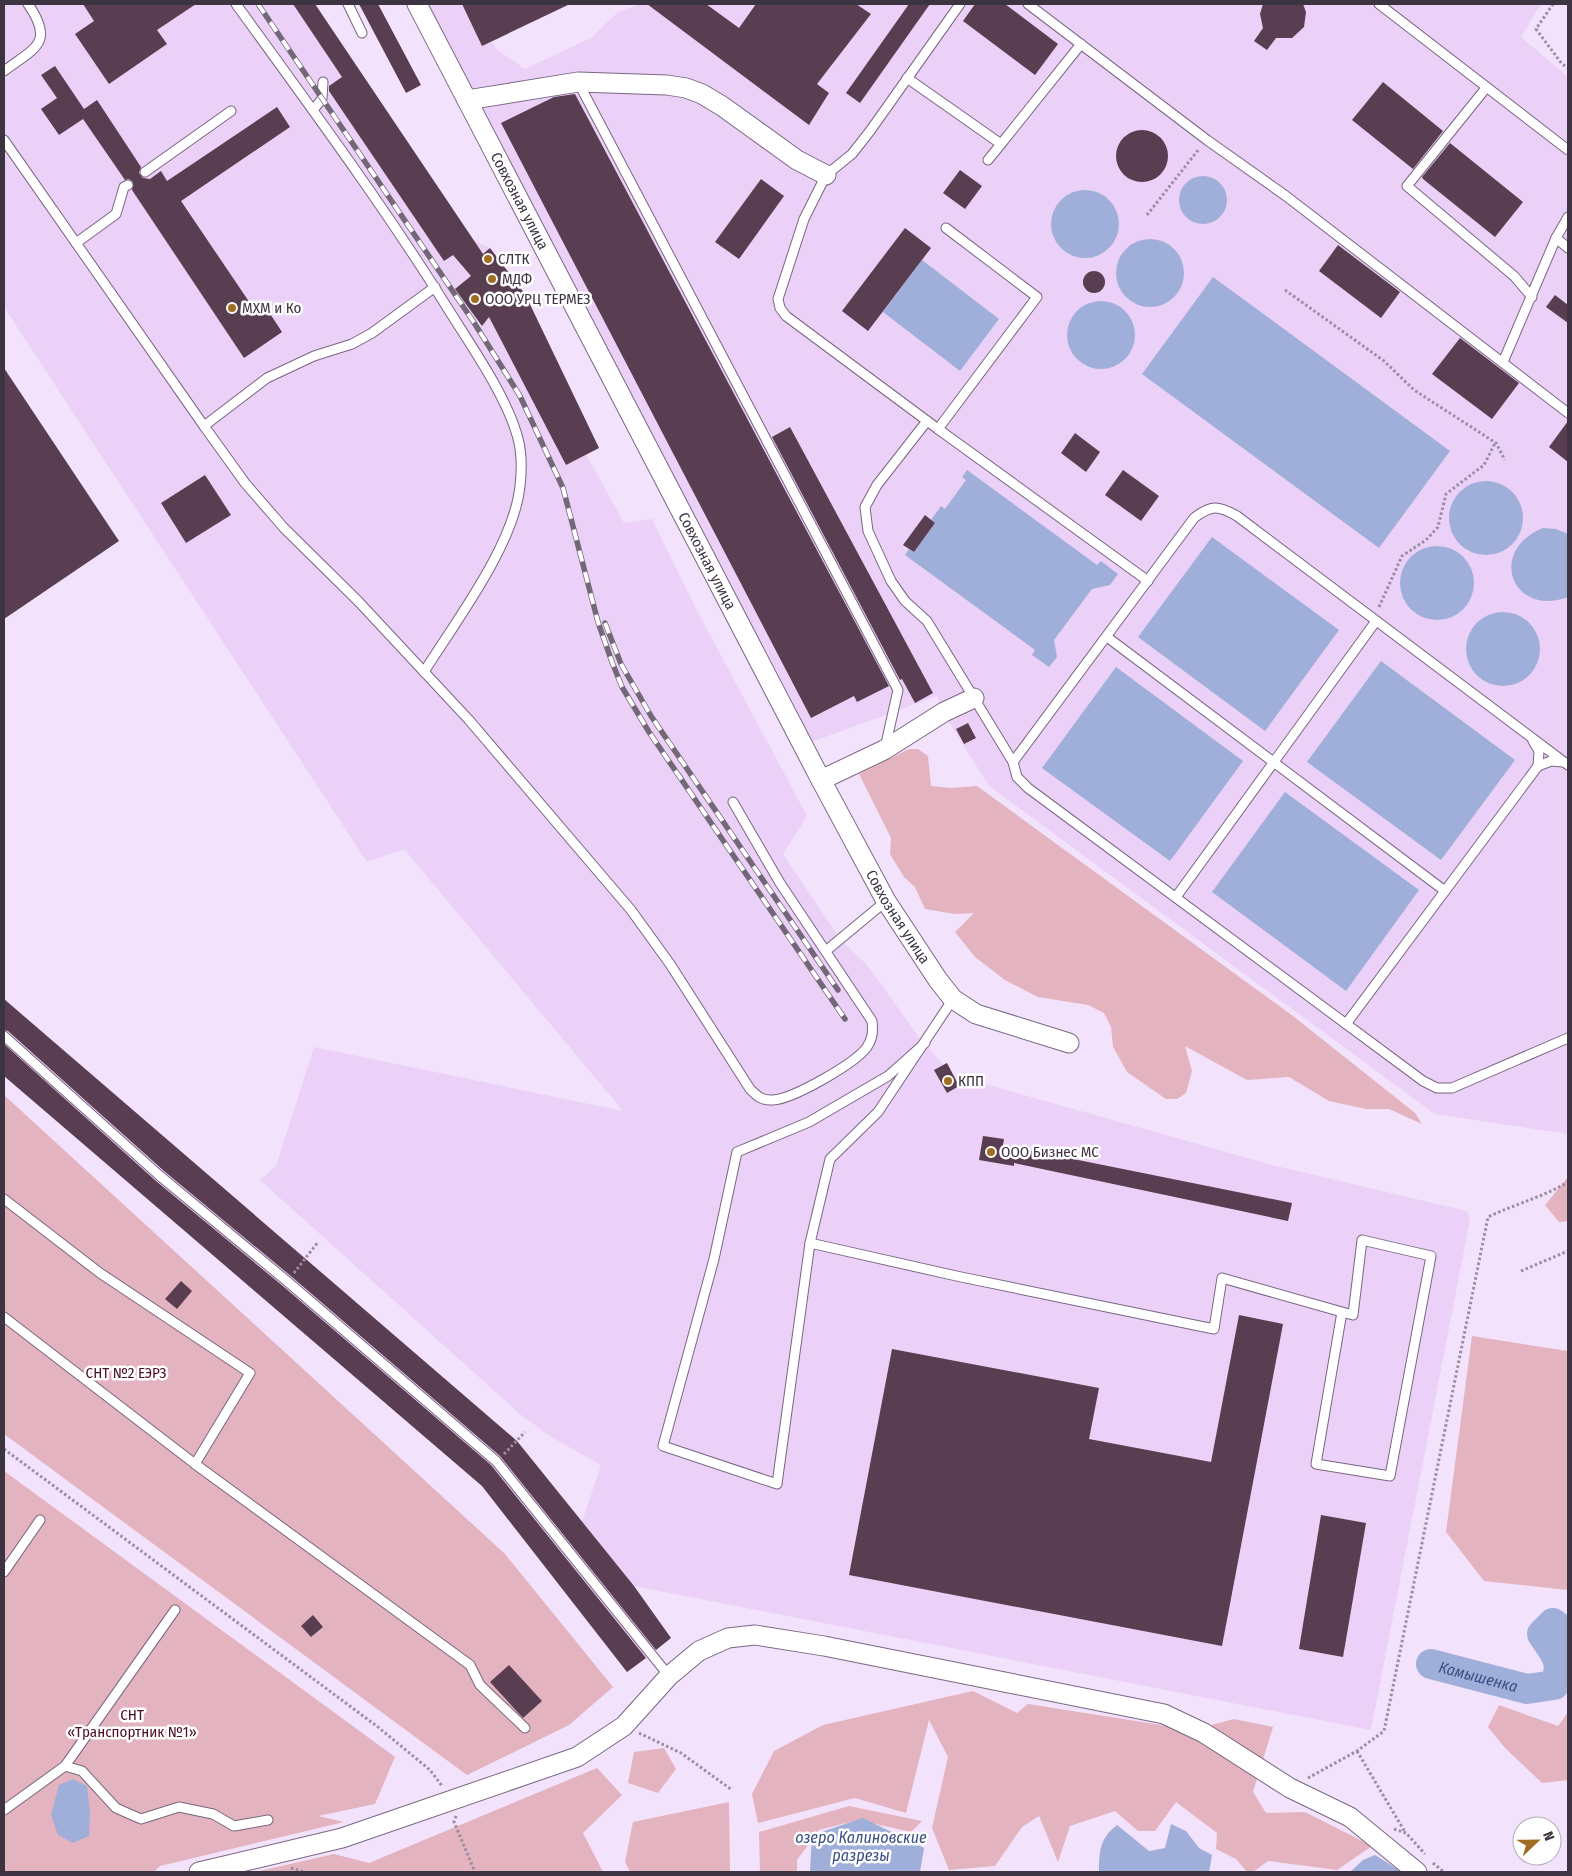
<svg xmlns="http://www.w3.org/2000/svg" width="1572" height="1876" viewBox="0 0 1572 1876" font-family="'Fira Sans Condensed',sans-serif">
<rect width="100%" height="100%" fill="#f3e2fb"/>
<!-- built -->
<g fill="#ebd1f7">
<path d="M4 4H314L474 240 490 248 525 294 599 448 586 454 624 523 652 519 695 607 807 816 783 854 840 939 867 965 918 1036 943 1064 947 1063 953 1075 1272 1165 1467 1211 1470 1220 1371 1730 634 1586 671 1638 627 1672 482 1486 4 1076V999L509 1434 582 1522 601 1465 553 1438 521 1415 260 1180 276 1166 314 1047 623 1111 404 849 367 862 4 307Z"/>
<path d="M427 4H472L496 49 525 69 591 38 618 12 640 4H1541L1521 37 1568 77V1134L1435 1114 989 786 947 719 937 696 809 743Z"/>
</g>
<!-- green -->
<g fill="#e3b3bf">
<path d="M909 749H918L928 756 931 786 951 788 977 786 1293 1016 1415 1113 1422 1124 1389 1109H1366L1329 1101 1289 1077 1247 1080 1185 1046 1192 1071 1186 1093 1177 1099H1166L1127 1072 1113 1047 1111 1027 1104 1013 1088 1005 1038 997 1005 980 975 957 955 932 974 913 955 914 925 909 915 887 904 877 890 854 891 838 859 774Z"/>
<path d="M4 1095 505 1554 613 1687 569 1725 467 1775 4 1434Z"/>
<path d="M1568 1177V1221L1559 1222 1545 1205Z"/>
<path d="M1472 1336 1568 1351V1590L1484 1581 1446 1532Z"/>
<path d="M4 1471 395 1757 375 1804 318 1816 344 1822 160 1866 154 1872H4Z"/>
<path d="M973 1691 1017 1713 1028 1704 1193 1730 1234 1719 1273 1727 1253 1792 1266 1813 1305 1812 1372 1846 1337 1870 1268 1861 1253 1872H1247L1236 1859 1216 1849 1217 1833 1176 1802 1155 1831H1138L1115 1811 1070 1826 1058 1862 1039 1816 1022 1827 995 1866 949 1870 932 1828 948 1757 929 1720 906 1813 855 1798 758 1823 752 1794 774 1751 823 1725Z"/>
<path d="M1499 1705 1558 1726 1568 1712V1780L1542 1783 1505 1748 1488 1727Z"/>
<path d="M664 1748 676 1769 658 1793 628 1783 634 1752Z"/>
<path d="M597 1768 622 1795 583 1833 603 1872H255L334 1854 369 1863Z"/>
<path d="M729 1802 730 1872H630L625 1862 633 1822Z"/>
<path d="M849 1806 922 1821 911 1832 858 1820 819 1830 797 1860V1872H760L759 1832Z"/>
</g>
<!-- water -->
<g fill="#9fafd9">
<circle cx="1203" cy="200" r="24"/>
<circle cx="1085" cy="224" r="34"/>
<circle cx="1150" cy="273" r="34"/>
<path d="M922 260 999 319 960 371 883 312Z"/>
<path d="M1213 277 1450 451 1379 548 1142 374Z"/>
<circle cx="1101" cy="335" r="34"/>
<path d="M967 470 1097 565 1101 561 1118 574 1110 585 1092 589 1054 640 1057 657 1049 667 1032 655 1035 650 905 555 909 549 914 552 935 523 931 520 941 506 945 509 966 480 962 477Z"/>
<circle cx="1486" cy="518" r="37"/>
<path d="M1543 528 1556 529 1568 534V597C1513 618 1486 551 1543 528Z"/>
<path d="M1212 537 1339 630 1265 731 1138 637Z"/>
<circle cx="1437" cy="583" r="37"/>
<circle cx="1503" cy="649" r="37"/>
<path d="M1381 661 1515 760 1441 860 1307 762Z"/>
<path d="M1116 667 1243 761 1170 861 1042 768Z"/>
<path d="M1285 792 1419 890 1346 991 1212 892Z"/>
<path d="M73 1779 87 1786 90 1811 89 1836 73 1843 58 1835 51 1815 59 1785Z"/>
<path d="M863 1818 924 1848 920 1872H810L812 1835Z"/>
<path d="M1171 1824 1186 1831 1199 1848 1212 1855 1209 1872H1099C1099 1851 1100 1838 1117 1825L1149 1851 1165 1848Z"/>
<path d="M1375 1855 1402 1872H1350L1363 1860Z"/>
</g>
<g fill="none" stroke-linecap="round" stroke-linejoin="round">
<!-- river -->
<path stroke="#9fafd9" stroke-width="30" id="s1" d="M1431 1664 1527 1689 1554 1685C1565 1662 1555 1654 1542 1634L1553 1623 1568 1634"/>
</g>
<!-- building -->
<g fill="#593d50">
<path d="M83 4H196L157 30 167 44 109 84 75 34 94 21Z"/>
<path d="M293 4H315L483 254 490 248 525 294 599 448 566 465 489 317 482 326 455 289 471 276 453 255 444 261 329 91V86L342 77Z"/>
<path d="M359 4H378L421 85 406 93Z"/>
<path d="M462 4H570L482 46Z"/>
<path d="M647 4H706L739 28 756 4H856L871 14 817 84 829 93 809 125Z"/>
<path d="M909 4H930L860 103 846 93Z"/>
<path d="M975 4H1005L1058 44 1035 75 963 21Z"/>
<path d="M1263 4H1303L1306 12 1304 27 1292 38H1276L1267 50 1254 41 1263 28 1260 14Z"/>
<path d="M55 66 84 109 97 100 141 167 139 173 143 178 150 179 161 171 167 181 277 107 290 127 181 201 256 312 265 306 282 332 244 358 132 190 133 182 129 179 125 180 83 119 59 135 41 109 57 98 41 75Z"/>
<path d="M1383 82 1443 131 1413 169 1352 120Z"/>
<path d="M575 94 889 686 857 702 854 696 811 718 501 123 554 97Z"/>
<circle cx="1142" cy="156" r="26"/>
<path d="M1450 143 1523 202 1495 237 1423 179 1422 177Z"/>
<path d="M960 170 982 186 965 209 943 193Z"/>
<path d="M761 179 784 196 739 259 715 242Z"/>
<path d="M905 228 931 248 868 331 842 311Z"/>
<path d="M1338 245 1400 292 1381 318 1319 271Z"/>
<circle cx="1094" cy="282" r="11"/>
<path d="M1555 295 1568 305V323L1546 307Z"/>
<path d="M1460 338 1519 383 1492 419 1432 374Z"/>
<path d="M4 368 119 541 4 619Z"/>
<path d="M1568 421V462L1549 447Z"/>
<path d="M790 427 933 693 915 703 902 679 900 680 772 437Z"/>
<path d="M1075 433 1100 452 1086 472 1061 453Z"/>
<path d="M1123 470 1159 496 1141 521 1105 495Z"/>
<path d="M205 475 231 515 186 543 161 503Z"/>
<path d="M925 515 935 523 914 552 903 545Z"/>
<path d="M968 723 976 738 964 744 956 729Z"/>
<path d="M4 999 517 1441 634 1586 671 1638 656 1650 500 1456 292 1277 164 1171 8 1031 4 1030Z"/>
<path d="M4 1044 156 1181 284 1287 491 1465 646 1658 627 1672 482 1486 4 1076Z"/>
<path d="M947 1063 959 1086 947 1093 934 1070Z"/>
<path d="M983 1136 1004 1139 1003 1145 1292 1203 1288 1221 1014 1163V1166L979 1160Z"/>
<path d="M181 1281 192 1291 177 1309 165 1299Z"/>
<path d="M1239 1315 1283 1324 1222 1646 849 1575 892 1349 1099 1388 1089 1439 1211 1462Z"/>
<path d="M1321 1515 1366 1523 1343 1657 1299 1649Z"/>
<path d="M313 1615 323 1627 311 1637 301 1626Z"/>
<path d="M509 1665 542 1701 523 1718 490 1682Z"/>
</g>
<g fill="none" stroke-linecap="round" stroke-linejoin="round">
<defs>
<g id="lane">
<path d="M236 4C309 105 384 206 450 312 472 347 506 396 517 435 522 451 522 469 520 486 514 545 456 621 424 672"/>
<path d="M348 4 362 33"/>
<path d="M1028 4 1207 140 1286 196 1568 413"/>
<path d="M1379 4 1568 150"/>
<path d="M4 71C35 48 55 43 28 4"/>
<path d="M907 78 1001 144 1081 44"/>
<path d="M578 82 898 690 885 748"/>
<path d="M1486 88 1407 186 1514 276 1532 297"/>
<path d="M313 110 322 99 323 82"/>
<path d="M4 140 204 426 267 378 314 356 352 344 372 333 435 287"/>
<path d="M988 160 1001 144"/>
<path d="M145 172 231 111"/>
<path d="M946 228 1037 297 938 429 786 316 780 308 778 299 804 219 826 175 852 154 870 131 960 4"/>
<path d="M1556 238 1568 248"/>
<path d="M76 243 116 214 124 187 128 185"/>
<path d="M1503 362 1556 238 1568 217"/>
<path d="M927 421 877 485 865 507 868 531 891 581 905 601 927 621 1013 762 1017 777 1028 788 1423 1081 1437 1088H1452L1568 1038"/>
<path d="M204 426 245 483 284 528 358 601 469 720 631 910 670 964 750 1089C757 1096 762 1101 773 1100 793 1099 856 1063 867 1047 873 1038 873 1031 872 1021L780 883 733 802"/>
<path d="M938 429 1148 581"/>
<path d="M1107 637 1445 891"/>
<path d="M1533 741 1539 751 1538 766"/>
<path d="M1013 762 1194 518C1211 505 1218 505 1237 516L1568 765"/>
<path d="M1176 897 1376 621"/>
<path d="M827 950 886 901"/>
<path d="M1346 1024 1538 766 1551 761 1563 762"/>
<path d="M4 1036 160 1176 288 1282 496 1461 669 1676"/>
<path d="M925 1043 888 1076 809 1122 737 1152 714 1259 663 1446 777 1484 810 1243 830 1159 878 1112 953 999"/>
<path d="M4 1199 100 1273 250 1373 195 1464"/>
<path d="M810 1243 961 1277 1214 1329 1222 1278 1342 1312 1316 1464 1390 1476 1431 1256 1362 1240 1353 1315 1342 1312"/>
<path d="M4 1317 195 1464 470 1665 480 1685 525 1728"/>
<path d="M4 1572 40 1520"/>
<path d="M65 1766 82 1771 116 1808 141 1819 179 1807 213 1814 234 1826 268 1820"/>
<path d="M4 1810 65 1766 175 1610"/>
</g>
<g id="street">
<path id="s2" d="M417 4 821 780 886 901 938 980 953 999 976 1014 1069 1043"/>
<path d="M467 100 578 82 667 85 686 88 702 94 722 106 797 160 826 175"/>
<path d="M821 780 884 750 944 712 974 698"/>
<path d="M199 1872 342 1838 577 1757 624 1726 669 1676 699 1651 728 1638 755 1635 824 1646 1164 1714 1204 1733 1290 1788 1350 1817 1417 1872"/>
</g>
</defs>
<!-- lane casing -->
<use href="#lane" stroke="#796682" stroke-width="11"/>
<!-- street casing -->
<use href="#street" stroke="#796682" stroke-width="21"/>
<!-- path -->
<g stroke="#9a8da0" stroke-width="3" stroke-dasharray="2.5 2.5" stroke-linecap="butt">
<path d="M1553 4 1536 29 1562 64 1568 68"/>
<path d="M1147 215 1199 149"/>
<path d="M1285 290 1384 361 1414 390 1496 443 1505 460"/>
<path d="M1379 607 1402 556 1426 540 1438 527 1446 494 1484 465 1495 443"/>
<path d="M1521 1271 1568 1251"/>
<path d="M294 1273 318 1242"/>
<path d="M4 1449 378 1727 430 1770 442 1786"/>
<path d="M504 1454 525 1432"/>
<path d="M639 1733 681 1753 732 1790"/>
<path d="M1357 1751 1405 1832"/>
<path d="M1308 1778 1357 1751 1384 1731 1488 1217C1515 1204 1543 1197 1568 1182"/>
<path d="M456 1816 454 1822 475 1872"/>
<path d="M1394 1829 1406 1833 1425 1854"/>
<path d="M1433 1863 1444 1872"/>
<path d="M291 1868 304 1872"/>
</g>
<!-- lane -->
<use href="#lane" stroke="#fff" stroke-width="9"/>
<!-- street -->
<use href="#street" stroke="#fff" stroke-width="19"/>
<defs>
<g id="rail">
<path d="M258 4 473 321 520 396 563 488 598 622 612 662 622 687 649 732 845 1019"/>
<path d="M605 623 621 664 651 716 838 990"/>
</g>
</defs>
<!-- rail casing -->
<use href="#rail" stroke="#736878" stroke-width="5.5"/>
<!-- rail -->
<use href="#rail" stroke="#fff" stroke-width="4" stroke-dasharray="11" stroke-linecap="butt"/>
</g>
<!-- markers -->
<g fill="#a06d23" stroke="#fff" stroke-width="2">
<circle cx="488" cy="259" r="5"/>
<circle cx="492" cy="279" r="5"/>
<circle cx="475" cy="299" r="5"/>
<circle cx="232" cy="308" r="5"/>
<circle cx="948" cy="1081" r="5"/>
<circle cx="991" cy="1152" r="5"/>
</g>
<g text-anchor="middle" stroke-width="5" stroke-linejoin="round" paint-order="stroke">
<!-- street labels -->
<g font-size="15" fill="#3d3441" stroke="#fff">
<text dy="5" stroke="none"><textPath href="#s2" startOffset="222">Совхозная улица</textPath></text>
<text dy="5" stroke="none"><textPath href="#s2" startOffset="628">Совхозная улица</textPath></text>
<text dy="5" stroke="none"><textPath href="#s2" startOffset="1032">Совхозная улица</textPath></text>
</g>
<!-- poi labels -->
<g font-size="15" fill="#3d3441" stroke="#fff" text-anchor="start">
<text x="498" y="264">СЛТК</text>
<text x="502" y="284">МДФ</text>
<text x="485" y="304">ООО УРЦ ТЕРМЕЗ</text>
<text x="242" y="313">МХМ и Ко</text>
<text x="958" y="1086">КПП</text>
<text x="1001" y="1157">ООО Бизнес МС</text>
</g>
<!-- park labels -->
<g font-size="15" fill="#4c0f26" stroke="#fff">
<text x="126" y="1378">СНТ №2 ЕЭРЗ</text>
<text x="132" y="1720">СНТ<tspan x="132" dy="17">«Транспортник №1»</tspan></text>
</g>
<!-- water labels -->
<g font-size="16" font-style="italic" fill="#3c4f85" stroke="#fff">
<text dy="6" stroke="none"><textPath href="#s1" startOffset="49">Камышенка</textPath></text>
<text x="861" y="1843">озеро Калиновские<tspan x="861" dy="18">разрезы</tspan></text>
</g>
</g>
<!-- border -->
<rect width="1572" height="1876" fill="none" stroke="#3d3441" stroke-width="10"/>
<!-- north arrow -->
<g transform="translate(1537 1841) rotate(68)"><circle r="24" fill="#ffffff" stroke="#b1aeb3"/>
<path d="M0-4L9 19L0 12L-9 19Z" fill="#a06d23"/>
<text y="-8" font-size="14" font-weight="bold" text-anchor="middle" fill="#3d3441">N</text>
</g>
</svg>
